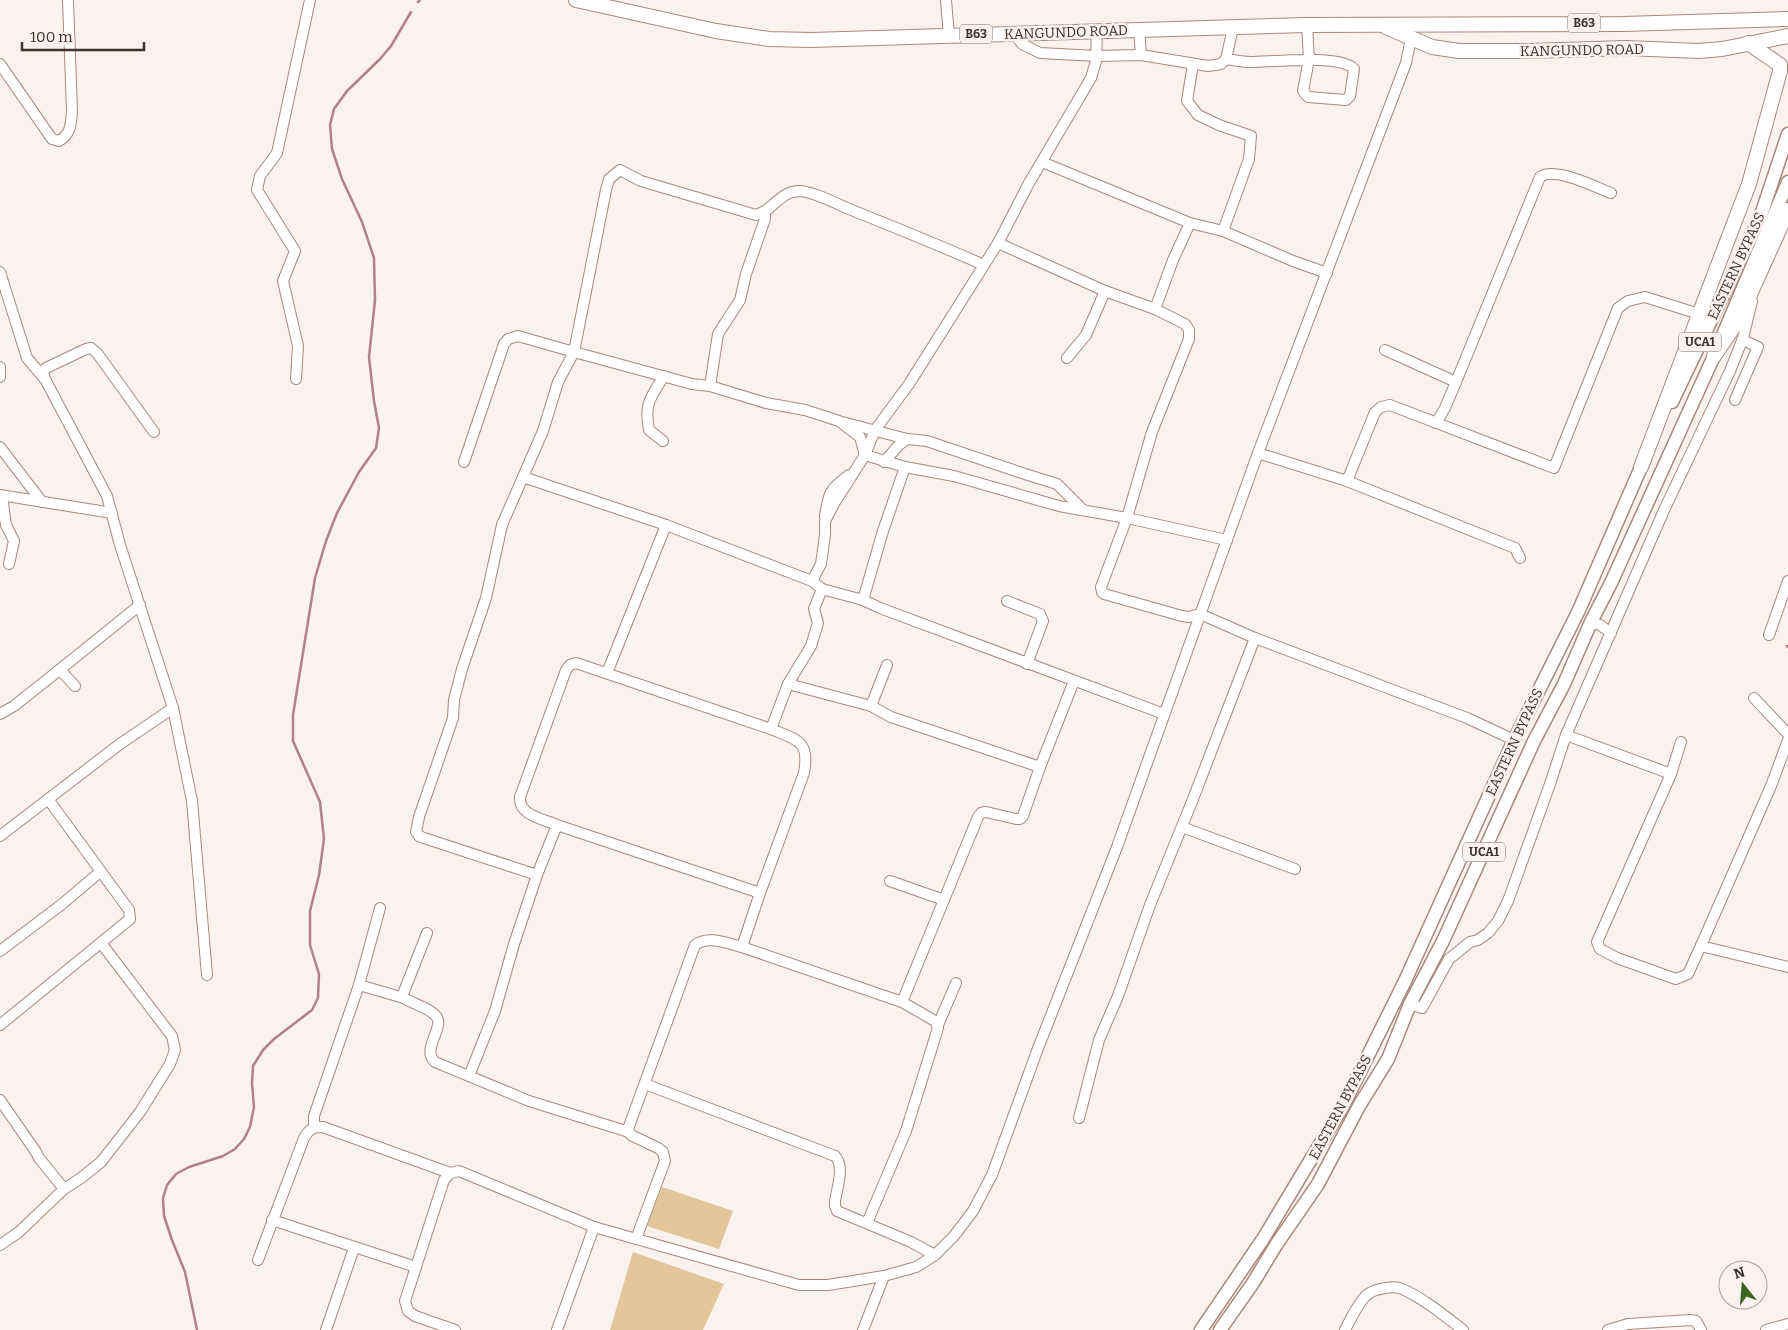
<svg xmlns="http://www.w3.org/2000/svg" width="1788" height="1330" viewBox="0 0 1788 1330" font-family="Bitter,serif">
<rect width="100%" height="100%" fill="#faf2ef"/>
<!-- green -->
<g fill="#e2c69a">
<path d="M662 1187 733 1211 719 1249 647 1226Z"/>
<path d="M633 1252 724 1284 703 1330H610Z"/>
</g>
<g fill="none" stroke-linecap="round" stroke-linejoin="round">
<!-- stream -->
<g stroke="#b18088" stroke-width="2.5">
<path d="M418 2 420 0"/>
<path d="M1787 646 1788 647"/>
<path d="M197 1330 185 1272 172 1240 164 1216 163 1198 167 1185 176 1174 189 1167 223 1156 235 1149 244 1139 250 1127 254 1107 252 1083 253 1066 263 1050 274 1039 312 1010 318 998 319 974 310 945V911L319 875 324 839 320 802 293 741V715L315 578 326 541 337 513 359 472 376 448 379 428 374 401 369 357 375 300 374 258 362 222 342 179 332 149 330 125 334 109 347 91 380 59 391 46 411 12"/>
</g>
<defs>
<g id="minor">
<path d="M946 0 949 36"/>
<path d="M1139 29 1141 55"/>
<path d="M1097 30 1096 61 1091 78 1029 183 998 243 1105 291 1155 309 1185 324 1189 330V339L1152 432 1127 518 1101 587 1102 592 1104 594 1182 616 1189 617 1200 614 1255 638 1467 718 1514 740"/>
<path d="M1014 33 1022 44 1040 53 1097 56 1141 55 1208 66 1221 64 1226 59 1233 28"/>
<path d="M1226 59C1234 60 1242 62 1250 62 1271 62 1340 54 1354 69L1350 96 1346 100 1308 97 1303 91 1309 59 1307 25"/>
<path d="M0 64 52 139 59 141C71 134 71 124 72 111L68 0"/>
<path d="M1193 64 1187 101 1198 115 1219 125 1251 136 1249 159 1223 231"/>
<path d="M1042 162 1190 223 1173 260 1155 309"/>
<path d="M1190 223 1223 231 1293 261 1327 273"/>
<path d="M0 272 27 358 44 378"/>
<path d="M1385 350 1456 382"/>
<path d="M1067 358 1086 335 1105 291"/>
<path d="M0 367V377"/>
<path d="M296 379 298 346 283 281 295 251 257 190 260 176 277 153 310 0"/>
<path d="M710 386 718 334 740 300 746 274 765 219V212"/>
<path d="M1735 400 1758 347 1743 340"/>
<path d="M842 422 907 439"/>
<path d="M1436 423 1445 408 1456 382 1540 177C1554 166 1595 187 1611 193"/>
<path d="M154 432 97 353 91 348 86 349 46 368 43 372 45 379 107 496 120 545 173 708 192 801 207 975"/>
<path d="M663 441 649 430C644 404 650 398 664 376"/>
<path d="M0 447 42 502"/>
<path d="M1258 453 1347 481 1375 412 1381 407 1390 405 1554 468 1618 308 1628 301 1645 297 1699 314"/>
<path d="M464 462 504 344 508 339 518 336 574 352 606 190 609 179 620 170 641 181 756 215C773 211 779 192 798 191 813 191 835 203 849 209 894 227 939 245 984 265"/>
<path d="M884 462 899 445 907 439 927 441 1028 475 1057 484 1083 510"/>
<path d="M523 477 666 525 812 581 822 589 814 609 818 623 811 646 788 684 771 729"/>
<path d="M1347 481 1515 548 1520 558"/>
<path d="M0 495 112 513"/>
<path d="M2 496 6 525 14 541 9 564"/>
<path d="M825 516C829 492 829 490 849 475"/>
<path d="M812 581 821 564 825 535V521L835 502 865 455 875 430 909 384 998 243"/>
<path d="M822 589 863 600 880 608 1164 714"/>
<path d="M863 600 883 531 905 467"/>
<path d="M1007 601 1040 614 1043 621 1027 664"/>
<path d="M1591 622 1600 625 1611 633"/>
<path d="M1769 635 1788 581"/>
<path d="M58 671 140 605"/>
<path d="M607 673 666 525"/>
<path d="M788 684 871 706 891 717 1040 767"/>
<path d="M1754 698 1788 734"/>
<path d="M871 706 887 665"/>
<path d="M0 714 14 706 58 671 63 673 75 686"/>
<path d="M1566 735 1671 774 1597 942 1600 949 1617 958 1676 979 1688 974 1703 941 1771 786 1788 740"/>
<path d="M1671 774 1681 742"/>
<path d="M1182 827 1295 869"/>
<path d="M0 836 120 744 173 708"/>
<path d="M537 875 424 838 419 836 416 832 419 817 453 718 454 700 462 669 486 598 502 525 543 431 558 382 574 352 692 384 710 386 766 403 805 410 839 421 860 437 865 455 905 467 954 476 1059 506 1127 518 1227 540"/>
<path d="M890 881 944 900"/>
<path d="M427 933 403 994 404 998C413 1004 427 1007 435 1015 447 1026 420 1049 435 1062L529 1101 629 1132"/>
<path d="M1701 946 1788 967"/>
<path d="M742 947 902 1002 978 817 981 813 986 812 1016 819H1020L1023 816 1040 767 1074 681"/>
<path d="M0 951 61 905 100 872"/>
<path d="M359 985 404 998"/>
<path d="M1410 1004 1422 1008 1449 959 1470 942 1478 940 1488 933 1498 921 1508 901 1550 784 1566 735 1665 508 1730 371 1743 338 1752 301"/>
<path d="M0 1025 130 919 129 910 48 799"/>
<path d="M938 1025 956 983"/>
<path d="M469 1076 495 1011 514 944 537 875 557 825"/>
<path d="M645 1084 835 1156C845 1166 837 1188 835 1201V1206L837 1211 911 1242 935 1255"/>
<path d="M0 1100 36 1152 39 1158 64 1189"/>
<path d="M1079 1118 1099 1040 1118 996 1150 905 1193 799 1255 638"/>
<path d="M314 1127V1116L359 985 380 908"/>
<path d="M272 1220 416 1267"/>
<path d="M867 1223 906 1131 938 1028 935 1021 902 1002"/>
<path d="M636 1239 665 1161 663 1152 658 1148 631 1135 628 1129 695 945C708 935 726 943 742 947L760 893 557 825C543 819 518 815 520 797L566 670 570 665 576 663 771 729C797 740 810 740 804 773L760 893"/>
<path d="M0 1245 19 1232 64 1189 81 1178 101 1162 140 1112 170 1064 175 1050 172 1036 101 943"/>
<path d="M258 1260 304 1138C309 1129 313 1127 323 1127L450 1173"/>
<path d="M326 1330 354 1248"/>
<path d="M455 1330 415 1316 408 1311 405 1301 444 1180 450 1173 459 1171 594 1227"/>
<path d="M557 1330 594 1227 799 1285H828L884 1276 916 1267 935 1255 954 1236 973 1211 992 1175 1037 1051 1117 847 1258 453 1406 63 1411 38"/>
<path d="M863 1330 884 1276"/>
<path d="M1345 1330C1350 1320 1359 1301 1368 1294 1375 1289 1394 1285 1402 1289 1422 1297 1446 1317 1463 1330"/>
<path d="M1608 1330 1628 1324 1690 1320 1696 1321 1701 1330"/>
<path d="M1766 1330 1788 1324"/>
</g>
<g id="major">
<path d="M1672 402 1760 218 1788 134"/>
<path d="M1201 1330 1263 1239 1343 1106 1405 981 1514 740 1579 610 1645 458"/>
<path d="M1220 1330 1253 1283 1276 1245 1318 1184 1359 1106 1388 1059 1410 1004 1443 941 1534 741 1564 684 1591 622 1611 583 1714 356 1788 182"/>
</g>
<g id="highway">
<path d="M576 0 716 31 769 39 811 40 1307 25 1623 24 1788 19"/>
<path d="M1386 27 1432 47 1459 51H1528L1626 48 1699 51 1722 49 1788 36"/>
<path d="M1714 356 1739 319 1788 210"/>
<path d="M1641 467 1749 184 1780 71V65L1748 43"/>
</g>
</defs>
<!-- minor casing -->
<use href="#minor" stroke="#a9887b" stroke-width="12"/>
<!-- major casing -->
<use href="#major" stroke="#a9887b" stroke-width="15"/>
<!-- highway casing -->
<use href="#highway" stroke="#a9887b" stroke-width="16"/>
<!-- minor -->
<use href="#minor" stroke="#fff" stroke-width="10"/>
<!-- major -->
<use href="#major" stroke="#fff" stroke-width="12"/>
<!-- highway -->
<use href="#highway" stroke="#fff" stroke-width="14"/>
</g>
<g text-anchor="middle" stroke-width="5" stroke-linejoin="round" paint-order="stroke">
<!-- shield labels -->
<g fill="#faf2ef" stroke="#766a66" stroke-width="1">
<rect x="1568" y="13.5" width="32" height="19" rx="4"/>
<rect x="960" y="24.5" width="32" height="19" rx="4"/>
<rect x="1679" y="332.5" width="42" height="19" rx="4"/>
<rect x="1463" y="842.5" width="42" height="19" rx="4"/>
</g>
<g font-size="12" font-weight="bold" fill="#3e302b">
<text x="1584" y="27">B63</text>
<text x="976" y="38">B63</text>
<text x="1700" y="346">UCA1</text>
<text x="1484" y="856">UCA1</text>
</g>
<!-- street labels -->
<g font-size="14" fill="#3e302b" stroke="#faf2ef">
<text transform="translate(1066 32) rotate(-2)" y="5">KANGUNDO ROAD</text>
<text transform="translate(1582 50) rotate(-1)" y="5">KANGUNDO ROAD</text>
<text transform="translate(1736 266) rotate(-65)" y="5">EASTERN BYPASS</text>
<text transform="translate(1514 742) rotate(-65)" y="5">EASTERN BYPASS</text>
<text transform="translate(1340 1107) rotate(-62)" y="5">EASTERN BYPASS</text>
</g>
</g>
<!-- north arrow -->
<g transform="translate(1743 1285) rotate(343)"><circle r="24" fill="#faf2ef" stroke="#afa4a1"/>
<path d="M0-4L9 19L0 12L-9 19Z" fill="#3a6521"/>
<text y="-8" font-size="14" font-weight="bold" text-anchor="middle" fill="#3e302b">N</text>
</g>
<!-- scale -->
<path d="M22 42v8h122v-8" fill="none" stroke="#3e302b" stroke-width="2.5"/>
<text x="30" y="42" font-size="15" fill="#3e302b" stroke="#faf2ef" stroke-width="4" paint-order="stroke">100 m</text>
</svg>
